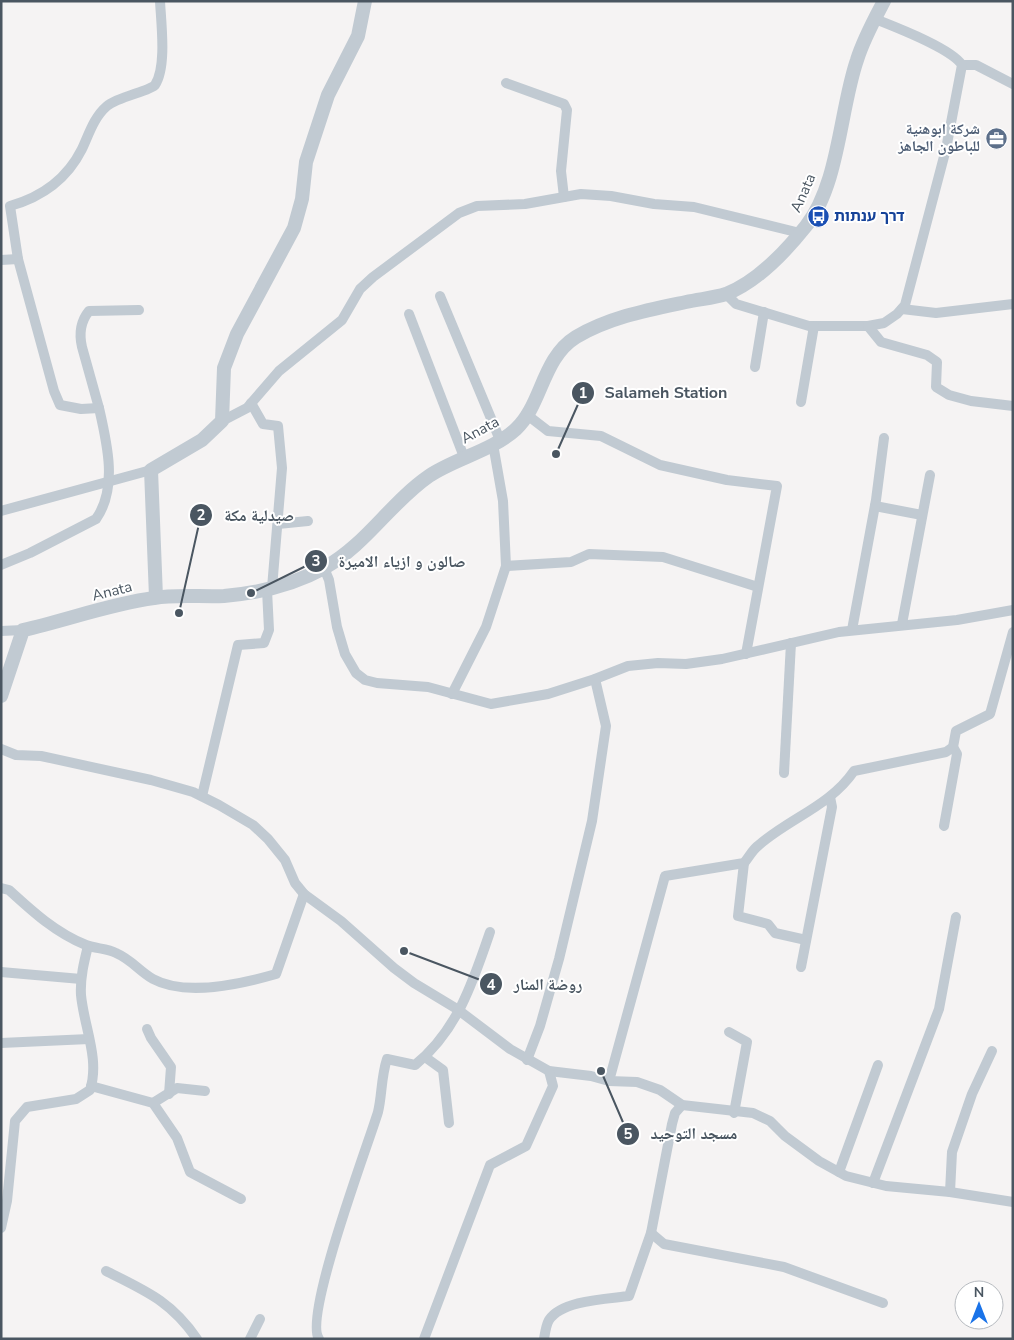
<svg xmlns="http://www.w3.org/2000/svg" width="1014" height="1340" viewBox="0 0 1014 1340" font-family="'Nunito Sans','Noto Naskh Arabic','Noto Sans Hebrew',sans-serif">
<rect width="100%" height="100%" fill="#f5f3f3"/>
<g fill="none" stroke-linecap="round" stroke-linejoin="round">
<!-- minor -->
<g stroke="#c1cad2" stroke-width="10">
<path d="M962 65H976L1013 84"/>
<path d="M506 83 564 104 567 110 561 171 564 197"/>
<path d="M1 260 18 259"/>
<path d="M726 294 736 304 809 326H868L884 323 897 314 905 305 946 149 962 65C951 48 895 27 875 19"/>
<path d="M440 296 500 440"/>
<path d="M902 309 936 313 1013 304"/>
<path d="M409 314 464 457"/>
<path d="M868 326 881 342 927 355 937 362 936 387 949 395 971 401 1013 406"/>
<path d="M755 367 764 312"/>
<path d="M801 402 814 326"/>
<path d="M251 403 263 424 278 426 282 468 272 588"/>
<path d="M99 408 82 347C79 334 80 322 89 311L139 310"/>
<path d="M526 414 548 431 601 436 660 465 727 480 777 486 746 654"/>
<path d="M222 421 247 408 279 371 342 320 360 289 373 277 459 213 477 206 525 204 581 194 611 196 654 204 694 207 800 233"/>
<path d="M875 506 922 515"/>
<path d="M1 511 151 470"/>
<path d="M278 524 308 521"/>
<path d="M1 565 30 553 96 519C118 488 107 443 99 408L81 409 60 405 54 391 18 259 10 206C42 197 67 179 82 149 89 134 94 117 107 106 118 97 150 91 155 85 167 67 161 22 160 1"/>
<path d="M506 566 571 562 589 554 663 557 758 587"/>
<path d="M324 568 329 580 337 627 345 654 356 673 365 680 377 683 428 687 491 704 548 694 595 679 628 666 658 663 686 664 722 659 839 632 957 620 1013 610"/>
<path d="M902 624 930 475"/>
<path d="M852 630 876 500 884 438"/>
<path d="M1 631 23 630"/>
<path d="M452 694 486 627 506 566 503 501 493 444"/>
<path d="M1 749 16 755 41 756 151 780 193 792 219 805 253 825 268 839 285 860 295 883 304 894 341 921 394 968 414 983 457 1009 510 1049 549 1071 591 1076 609 1081 637 1082 660 1090 682 1105 753 1113 770 1121 785 1136 819 1161 846 1176 886 1186 950 1192 1013 1202"/>
<path d="M784 773 791 643"/>
<path d="M202 796 238 645 264 643 269 630 267 590"/>
<path d="M944 826 957 754 953 747"/>
<path d="M744 863 738 916 768 924 775 933 806 940"/>
<path d="M1 888 9 890C33 912 56 933 86 945 96 949 107 948 116 953 132 960 139 971 153 979 186 997 241 984 276 974L304 894"/>
<path d="M801 967 832 807 830 797"/>
<path d="M1 972 81 979"/>
<path d="M147 1029 151 1038 171 1067 169 1094"/>
<path d="M729 1032 747 1042 734 1113"/>
<path d="M1 1043 89 1039"/>
<path d="M425 1057 443 1070 449 1123"/>
<path d="M527 1060 540 1026 559 959 592 821 606 726 595 679"/>
<path d="M609 1081 665 876 744 863C749 857 753 849 759 845 790 818 830 806 854 771L946 752 953 747 956 731 990 714 1013 632"/>
<path d="M91 1086 153 1103 177 1138 190 1172 241 1199"/>
<path d="M153 1103 177 1088 205 1091"/>
<path d="M839 1172 878 1065"/>
<path d="M873 1183 939 1009 956 917"/>
<path d="M950 1192 952 1152 972 1094 992 1051"/>
<path d="M1 1228 7 1201 15 1121 27 1107 76 1099 90 1090C100 1059 84 1027 81 995 80 978 84 962 88 946"/>
<path d="M651 1233 664 1244 784 1267 883 1303"/>
<path d="M106 1271C146 1291 171 1301 197 1339"/>
<path d="M250 1339 260 1319"/>
<path d="M319 1339C303 1317 368 1145 378 1112 382 1096 381 1077 387 1059L415 1065C457 1031 473 982 490 932"/>
<path d="M424 1339 490 1165 526 1146 553 1086 549 1071"/>
<path d="M544 1339C545 1333 546 1325 549 1320 562 1300 607 1299 629 1296L651 1233 672 1124 675 1113 682 1105"/>
</g>
<!-- tertiary -->
<g stroke="#c1cad2" stroke-width="14">
<path d="M156 597 151 470 202 440 222 421 224 368 237 334 294 228 302 199 306 162 328 95 358 36 365 1"/>
<path d="M1 696 23 630C67 620 110 604 154 598 176 594 201 597 224 596 259 593 293 585 324 568 366 545 390 503 429 476 456 458 492 451 516 429 542 405 542 358 576 337 610 317 648 310 686 302 699 299 714 298 726 294 757 282 786 251 806 226 839 185 840 109 857 60 863 40 874 20 884 1"/>
</g>
</g>
<!-- icons -->
<defs>
<symbol id="office-disc" viewBox="-11 -11 22 22"><circle r="9.5" fill="#5c6f8a" stroke="#fff"/><path d="M-6-3h4V-5.5h4V-3h4V5H-6ZM-1-4.5V-3h2v-1.5ZM-6 0V1H6V0Z" fill="#fff"/></symbol>
<symbol id="bus-disc" viewBox="-11 -11 22 22"><circle r="9.5" fill="#1a4fb4" stroke="#fff"/><path d="M-5-6H5V4H4V6H2V4H-2V6H-4V4H-5ZM-3.5-4V0h7V-4ZM-3.5 1.2v1.5H-2V1.2ZM2 1.2v1.5H3.5V1.2Z" fill="#fff"/></symbol>
</defs>
<g fill-rule="evenodd">
<use href="#office-disc" x="984" y="126" width="25" height="25"/>
<use href="#bus-disc" x="806" y="204" width="25" height="25"/>
</g>
<g text-anchor="middle" stroke-width="4" stroke-linejoin="round" paint-order="stroke">
<!-- service labels -->
<g font-size="15" font-weight="bold" fill="#4e5e75" stroke="#fff" text-anchor="end">
<text x="980" y="134">شركة ابوهنية<tspan x="980" dy="17">للباطون الجاهز</tspan></text>
</g>
<!-- street labels -->
<g font-size="15" fill="#4a5661" stroke="#fff">
<text transform="translate(803 193) rotate(-66)" y="5">Anata</text>
<text transform="translate(480 430) rotate(-28)" y="5">Anata</text>
<text transform="translate(112 591) rotate(-14)" y="5">Anata</text>
</g>
<!-- transit labels -->
<g font-size="15" font-weight="bold" fill="#164399" stroke="#fff" text-anchor="start">
<text x="834" y="221">דרך ענתות</text>
</g>
</g>
<!-- callouts -->
<path fill="none" stroke="#4a5661" stroke-width="2" d="M556 454L583 393M179 613L201 515M251 593L316 561M404 951L491 984M601 1071L628 1134"/>
<g fill="#4a5661" stroke="#fff" stroke-width="2">
<circle cx="556" cy="454" r="5"/>
<circle cx="179" cy="613" r="5"/>
<circle cx="251" cy="593" r="5"/>
<circle cx="404" cy="951" r="5"/>
<circle cx="601" cy="1071" r="5"/>
<circle cx="583" cy="393" r="12"/>
<circle cx="201" cy="515" r="12"/>
<circle cx="316" cy="561" r="12"/>
<circle cx="491" cy="984" r="12"/>
<circle cx="628" cy="1134" r="12"/>
</g>
<g font-size="15" text-anchor="middle" font-weight="bold" fill="#fff">
<text x="583" y="398">1</text>
<text x="201" y="520">2</text>
<text x="316" y="566">3</text>
<text x="491" y="990">4</text>
<text x="628" y="1139">5</text>
</g>
<g font-size="16" text-anchor="middle" font-weight="bold" fill="#4a5661" stroke="#fff" stroke-width="4" stroke-linejoin="round" paint-order="stroke">
<text x="666" y="398">Salameh Station</text>
<text x="259" y="521">صيدلية مكة</text>
<text x="402" y="567">صالون و ازياء الاميرة</text>
<text x="548" y="990">روضة المنار</text>
<text x="694" y="1139">مسجد التوحيد</text>
</g>
<!-- border -->
<rect width="1014" height="1340" fill="none" stroke="#4a5661" stroke-width="5"/>
<!-- north arrow -->
<g transform="translate(979 1305)"><circle r="24" fill="#ffffff" stroke="#b7bbc0"/>
<path d="M0-4L9 19L0 12L-9 19Z" fill="#1a73e8"/>
<text y="-8" font-size="14" font-weight="bold" text-anchor="middle" fill="#4a5661">N</text>
</g>
</svg>
